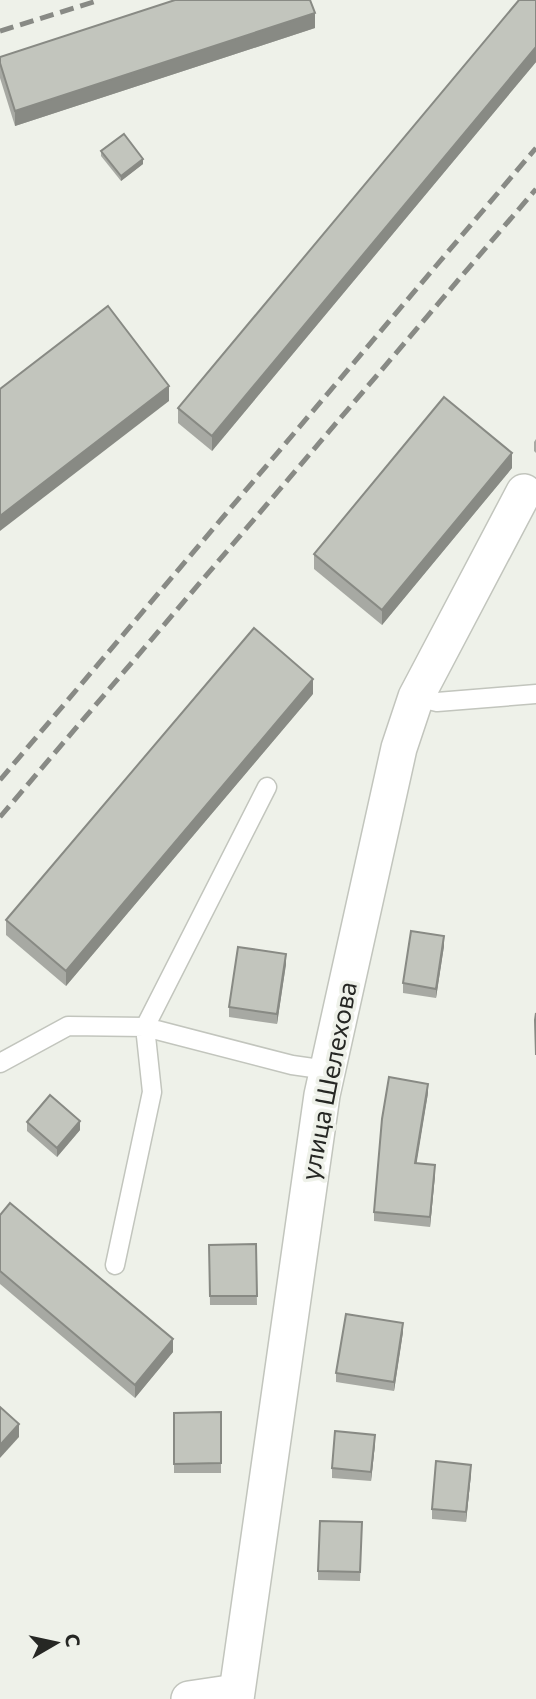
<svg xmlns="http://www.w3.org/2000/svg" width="536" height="1699" viewBox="0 0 536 1699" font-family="Commissioner,sans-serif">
<rect width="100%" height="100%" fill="#eef1e9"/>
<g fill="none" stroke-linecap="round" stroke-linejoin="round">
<defs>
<g id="service">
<path d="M416 697 437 702 536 694"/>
<path d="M267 787 145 1027 292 1065 327 1070"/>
<path d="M0 1063 68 1026 145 1027 152 1092 115 1265"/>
</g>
<g id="minor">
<path d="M189 1699 236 1692"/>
<path d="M236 1699 322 1095 399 748 416 697 524 492"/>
</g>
</defs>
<!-- service casing -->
<use href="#service" stroke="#c2c5bd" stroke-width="21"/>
<!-- minor casing -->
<use href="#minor" stroke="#c2c5bd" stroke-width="38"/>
<!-- service -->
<use href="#service" stroke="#fff" stroke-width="18"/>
<!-- minor -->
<use href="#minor" stroke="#fff" stroke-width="35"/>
<!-- rail -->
<g stroke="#888a85" stroke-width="5" stroke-dasharray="14 7" stroke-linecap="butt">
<path d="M0 31 100 0"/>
<path d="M0 780 536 148"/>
<path d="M0 817 536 189"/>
</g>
</g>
<!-- wall -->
<g fill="#a7a9a3">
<path d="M536 0V62L212 451 178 423V408Z"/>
<path d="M315 28 15 126 0 78V57Z"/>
<path d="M101 151 143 164 121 181 101 156Z"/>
<path d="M536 439V453L534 451V442Z"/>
<path d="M512 468 382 625 314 569V554Z"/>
<path d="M313 694 66 986 6 935V920Z"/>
<path d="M444 946 436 998 403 993V983Z"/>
<path d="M286 964 277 1024 229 1017V1007Z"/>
<path d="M428 1093 416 1163 435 1175 430 1227 374 1221V1212Z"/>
<path d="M27 1122 80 1130 57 1157 27 1131Z"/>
<path d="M0 1215 173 1352 135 1398 0 1284Z"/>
<path d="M256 1244 257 1305H210L209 1245Z"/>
<path d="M403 1332 394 1391 336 1382V1373Z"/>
<path d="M221 1412V1473H174V1413Z"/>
<path d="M375 1444 371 1481 332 1478V1468Z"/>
<path d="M471 1474 466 1522 432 1519V1509Z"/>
<path d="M362 1522 360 1581 318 1580V1571Z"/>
</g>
<!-- shaded-wall -->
<g fill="#888a84">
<path d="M315 13V28L15 126V111Z"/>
<path d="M536 47V62L212 451V436Z"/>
<path d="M143 159V164L121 181V176Z"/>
<path d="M169 386V401L0 531V516Z"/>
<path d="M512 453V468L382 625V610Z"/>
<path d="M313 679V694L66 986V971Z"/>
<path d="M444 936V946L436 998V989Z"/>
<path d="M286 954V964L277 1024V1014Z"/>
<path d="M428 1084V1093L415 1173V1163Z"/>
<path d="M80 1121V1130L57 1157V1148Z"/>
<path d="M435 1165V1175L430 1227V1217Z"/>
<path d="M403 1323V1332L394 1391V1382Z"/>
<path d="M173 1339V1352L135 1398V1385Z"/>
<path d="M19 1424V1437L0 1458V1445Z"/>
<path d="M375 1435V1444L371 1481V1472Z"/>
<path d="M471 1465V1474L466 1522V1512Z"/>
</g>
<!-- building -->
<g fill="#c2c5bd" stroke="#888a84" stroke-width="2">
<path d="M175 0H310L315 13 15 111 0 63V57Z"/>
<path d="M519 0H536V47L212 436 178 408Z"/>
<path d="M124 134 143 159 121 176 101 151Z"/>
<path d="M108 306 169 386 0 516V389Z"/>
<path d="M444 397 512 453 382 610 314 554Z"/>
<path d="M254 628 313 679 66 971 6 920Z"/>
<path d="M411 931 444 936 436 989 403 983Z"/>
<path d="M238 947 286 954 277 1014 229 1007Z"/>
<path d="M536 1013V1055L535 1020Z"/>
<path d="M389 1077 428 1084 415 1163 435 1165 430 1217 374 1212 382 1119Z"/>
<path d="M50 1095 80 1121 57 1148 27 1122Z"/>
<path d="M10 1203 173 1339 135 1385 0 1271V1215Z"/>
<path d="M256 1244 257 1296H210L209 1245Z"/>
<path d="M346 1314 403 1323 394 1382 336 1373Z"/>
<path d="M0 1407 19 1424 0 1445Z"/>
<path d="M221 1412V1463L174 1464V1413Z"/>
<path d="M335 1431 375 1435 371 1472 332 1468Z"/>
<path d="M436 1461 471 1465 466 1512 432 1509Z"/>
<path d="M320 1521 362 1522 360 1572 318 1571Z"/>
</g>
<g text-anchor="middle" stroke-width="7" stroke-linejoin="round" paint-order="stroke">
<!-- street labels -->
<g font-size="26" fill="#262724" stroke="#eef1e9">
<text transform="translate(329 1081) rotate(-79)" y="9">улица Шелехова</text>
</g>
</g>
<!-- north arrow -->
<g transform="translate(56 1643) rotate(81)" stroke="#eef1e9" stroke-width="5" paint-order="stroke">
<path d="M0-5L12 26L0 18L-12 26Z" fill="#262724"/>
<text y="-10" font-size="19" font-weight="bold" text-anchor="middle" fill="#262724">С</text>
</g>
</svg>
